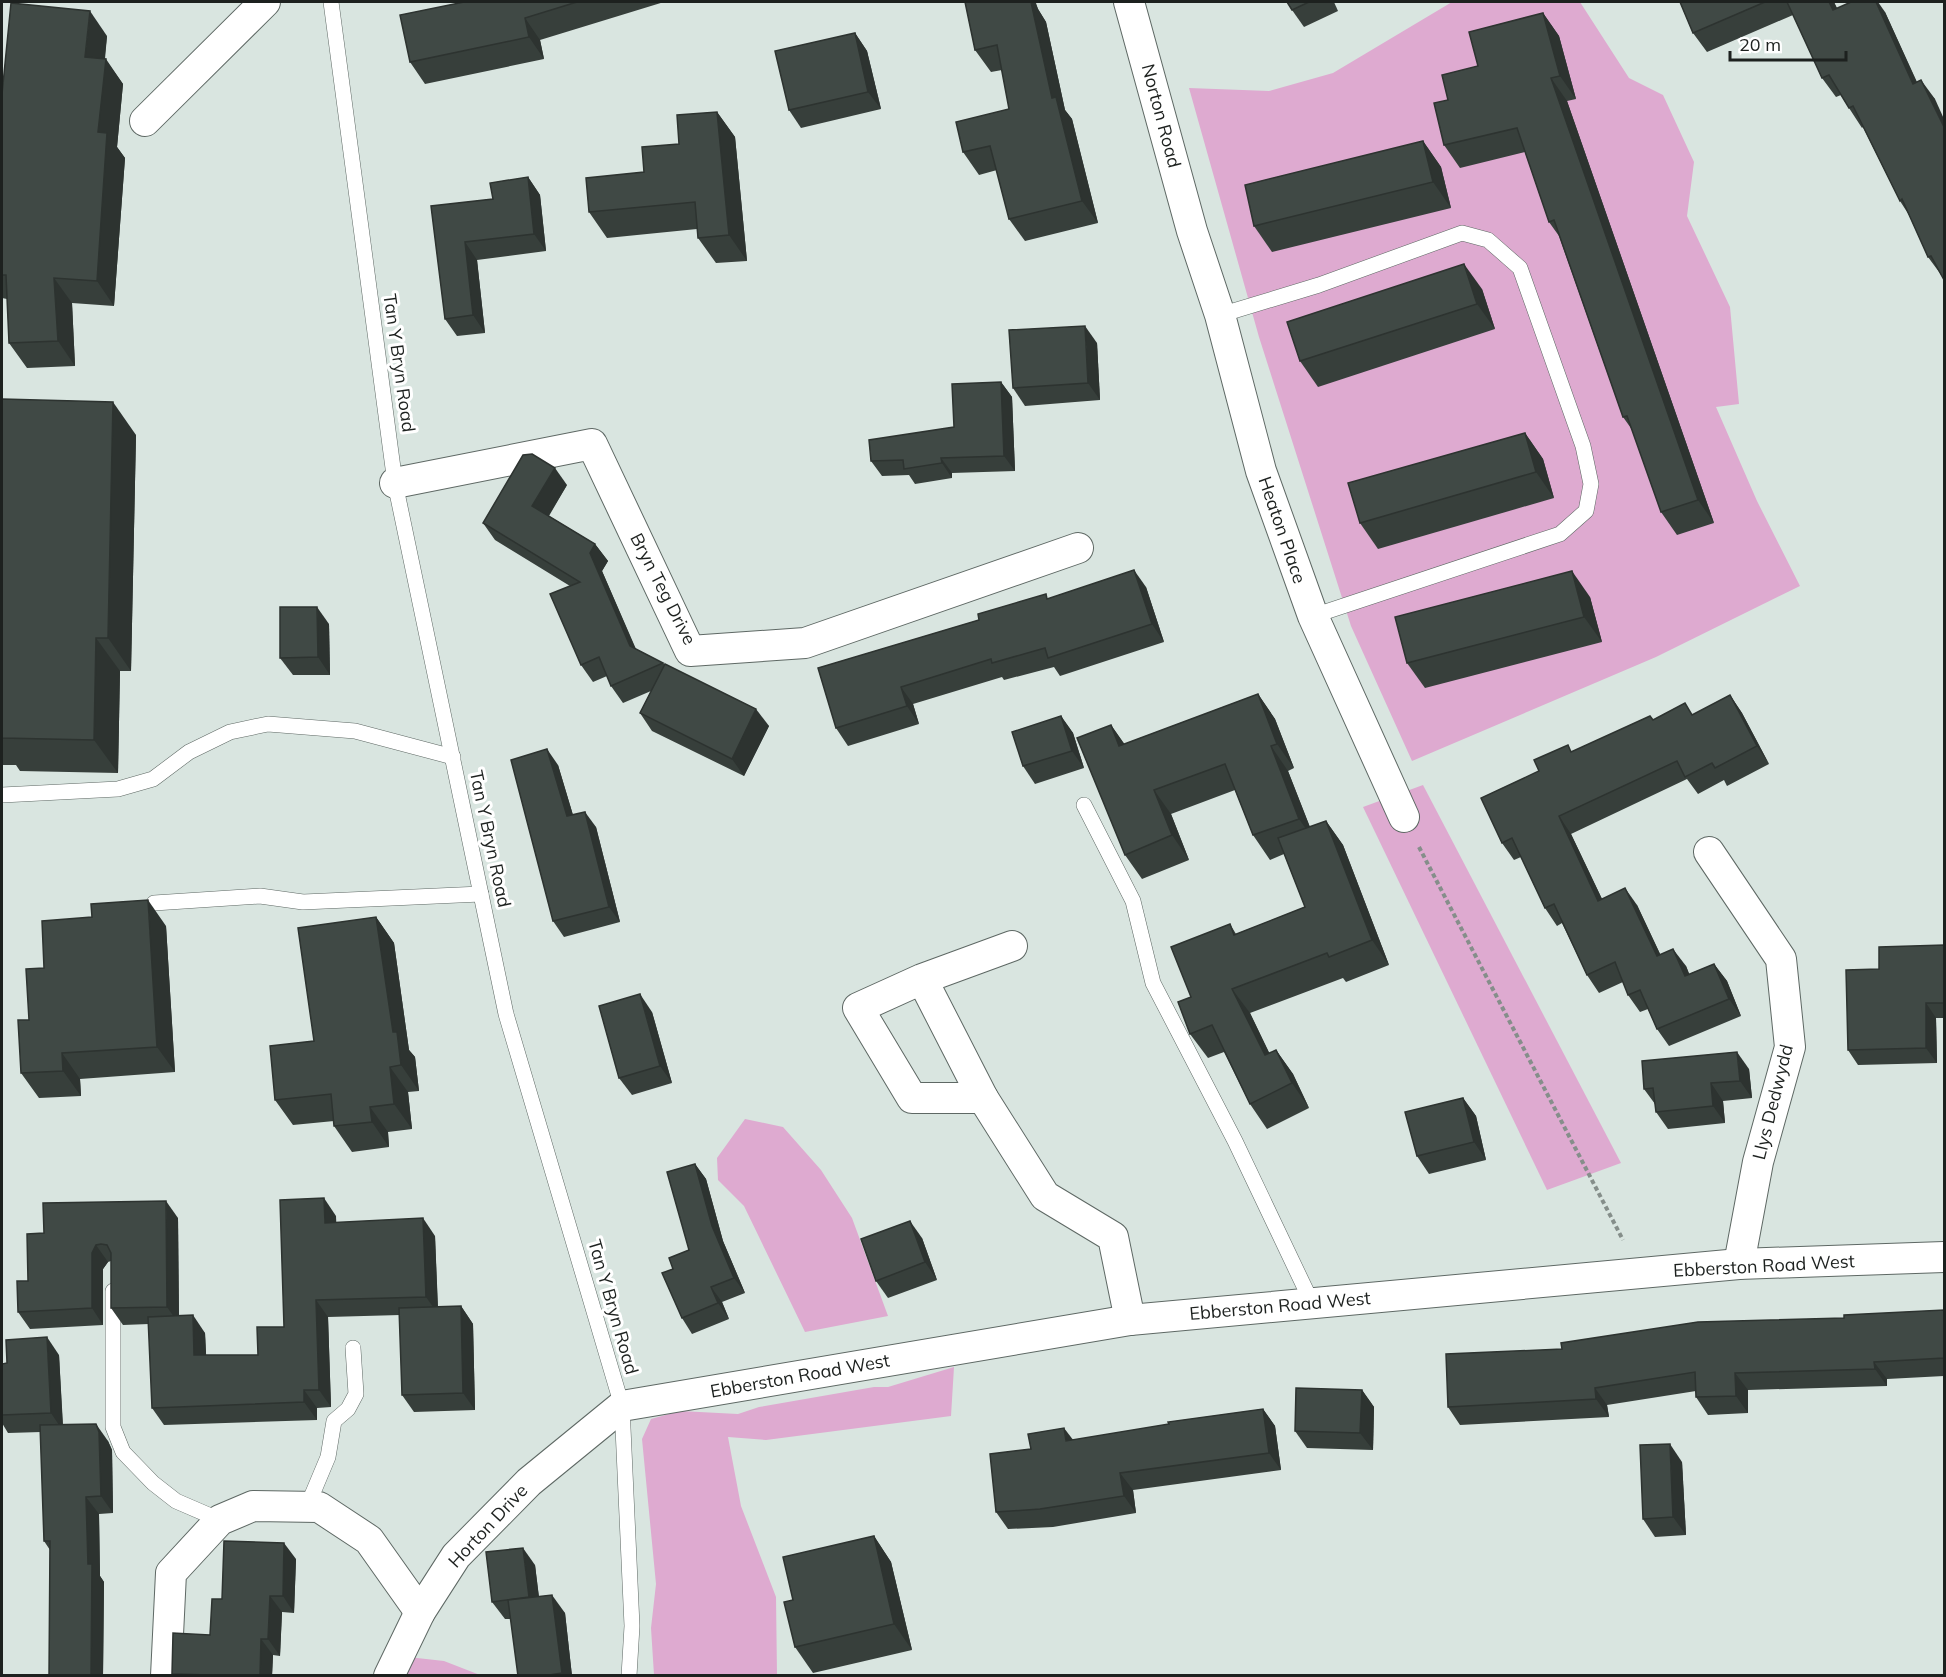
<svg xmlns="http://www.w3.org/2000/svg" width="1946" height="1677" viewBox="0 0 1946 1677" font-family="Mulish,sans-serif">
<rect width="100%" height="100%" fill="#d9e5e0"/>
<!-- green -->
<g fill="#deaad0">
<path d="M1452 2H1580L1629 78 1663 95 1694 162 1687 216 1730 307 1739 404 1716 407 1757 501 1800 586 1656 657 1412 761 1351 626 1259 337 1189 88 1269 91 1333 73Z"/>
<path d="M1423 785 1621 1163 1547 1190 1363 807Z"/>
<path d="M745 1119 783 1127 821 1170 852 1218 888 1316 805 1332 744 1206 718 1180 717 1158Z"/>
<path d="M954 1367 951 1416 766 1440 728 1437 741 1506 776 1597 777 1675H654L651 1628 656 1584 642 1439 651 1419 680 1411 738 1414 759 1407 874 1387H888Z"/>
<path d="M408 1657 444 1661 480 1675 403 1676Z"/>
</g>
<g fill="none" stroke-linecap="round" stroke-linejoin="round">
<defs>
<g id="lane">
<path d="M331 2 395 483 506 1014 622 1406 632 1626 629 1676"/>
<path d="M1220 315 1319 285 1462 233 1488 240 1520 268 1583 446 1591 484 1586 511 1560 534 1313 616"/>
<path d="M2 795 118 789 153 779 189 752 230 732 268 724 355 731 453 757"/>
<path d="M1084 805 1133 901 1153 983 1235 1141 1312 1303"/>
<path d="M154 903 260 896 303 902 481 894"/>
<path d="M113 1291V1427L123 1452 153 1483 176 1501 220 1520"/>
<path d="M307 1507 328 1457 334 1421 348 1409 356 1394 353 1348"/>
</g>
<g id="street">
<path d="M1129 2 1192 231 1220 315 1261 471 1313 616 1404 817"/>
<path d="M145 121 265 2"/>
<path d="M395 483 592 444 690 651 805 643 1078 548"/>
<path d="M1709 852 1781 959 1790 1047 1758 1162 1739 1264"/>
<path d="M922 979 983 1098H912L858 1008 922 979 1012 946"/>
<path d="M983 1098 1045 1196 1113 1237 1130 1320"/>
<path d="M166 1676 171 1573 220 1520 253 1506 319 1507 369 1540 420 1612"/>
<path d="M389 1676 420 1612 456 1556 529 1482 622 1406 1130 1320 1739 1264 1944 1257"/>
</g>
</defs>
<!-- lane casing -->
<use href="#lane" stroke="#5e6864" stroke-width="16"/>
<!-- street casing -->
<use href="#street" stroke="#5e6864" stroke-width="32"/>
<!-- path -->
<path stroke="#858e8a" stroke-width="4" stroke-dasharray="4.5 3" stroke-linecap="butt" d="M1419 847 1623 1240"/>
<!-- lane -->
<use href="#lane" stroke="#fff" stroke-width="15"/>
<!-- street -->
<use href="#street" stroke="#fff" stroke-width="30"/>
</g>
<!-- wall -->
<g fill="#373f3b">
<path d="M464 2H664L540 40 544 59 425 84 410 62Z"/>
<path d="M965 2H1035L1036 3 1038 9 1046 22 1065 110 1072 119 1098 223 1025 241 1009 219 997 170 979 175 963 152 1009 109 1002 70 991 72 975 50Z"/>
<path d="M1287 2H1334L1338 11 1304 27 1292 10Z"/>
<path d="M1680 2H1834L1837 8 1885 12 1917 82 1935 99 1942 276 1928 257 1909 215 1900 201 1863 127 1862 128 1849 108 1841 95 1836 97 1822 78 1793 15 1707 52 1693 33Z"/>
<path d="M1543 13 1559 36 1576 99 1567 101 1714 523 1677 535 1661 512 1633 431 1623 417 1559 236 1549 222 1525 152 1460 168 1444 145 1448 100 1478 66Z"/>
<path d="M855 33 867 51 881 109 801 128 789 110Z"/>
<path d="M107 36 105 59 123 84 117 147 125 158 114 306 72 303 75 366 27 368 9 343 7 299 2 298V94Z"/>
<path d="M717 112 735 137 747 261 716 263 698 238 697 229 607 238 589 212 644 172 679 144Z"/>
<path d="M1423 141 1441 167 1451 208 1272 252 1254 226Z"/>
<path d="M528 177 540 195 546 251 477 260 485 333 457 336 445 319 431 206 493 199Z"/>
<path d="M1482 289 1495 329 1318 387 1300 361Z"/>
<path d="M1097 343 1100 400 1025 406 1013 388Z"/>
<path d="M1001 382 1012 397 1015 471 952 473V478L915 484 909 475 882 476 871 461 954 427Z"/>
<path d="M2 399 136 435 131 671H120L118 773 20 771 16 765H2Z"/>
<path d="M1525 433 1543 459 1554 498 1378 549 1360 523Z"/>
<path d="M567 485 549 516 595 544 608 561 602 571 636 649 663 663 769 726 744 776 652 731 640 713 651 691 623 703 611 686 607 676 593 682 581 665 570 586 495 540 483 523Z"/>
<path d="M1146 587 1164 642 1060 676 1054 667 1004 680 1002 677 913 704 919 724 848 746 836 728 818 668 1049 599Z"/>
<path d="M1590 597 1602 642 1425 688 1407 663Z"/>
<path d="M329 624 330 675H293L280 658Z"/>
<path d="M1258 694 1275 719 1294 768 1288 771 1310 827 1326 821 1343 845 1389 965 1346 982 1343 978 1250 1013 1269 1053 1276 1050 1293 1074 1309 1108 1267 1129 1250 1104 1224 1052 1208 1058 1190 1034 1191 997 1230 924 1236 934 1305 907 1284 854 1270 860 1253 835 1235 790 1171 814 1189 860 1142 879 1125 855 1111 725 1124 744Z"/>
<path d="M1730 695 1742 713 1769 764 1727 786 1724 780 1698 794 1687 779 1571 834 1602 899 1637 905 1660 954 1686 966 1689 974 1714 964 1727 981 1741 1016 1669 1046 1657 1029 1648 1009 1640 1012 1628 995 1623 982 1599 993 1587 975 1562 923 1557 926 1545 908 1521 857 1514 860 1502 843 1539 771 1572 752 1650 716 1653 720 1693 715Z"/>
<path d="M1061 716 1073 733 1084 768 1035 784 1023 766Z"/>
<path d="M558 765 573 815 596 827 620 922 564 937 553 921Z"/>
<path d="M376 917 394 943 409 1050 415 1057 419 1091 408 1092 412 1129 388 1132 389 1147 352 1152 334 1126V1121L293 1125 275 1100 314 1041Z"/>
<path d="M166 926 175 1072 80 1079 81 1096 39 1098 21 1073 29 1020 44 968Z"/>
<path d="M1944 945V1018H1936L1937 1063 1858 1065 1848 1050 1879 969Z"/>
<path d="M652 1012 672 1083 632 1095 619 1078Z"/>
<path d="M1749 1069 1752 1098 1723 1101 1725 1123 1668 1129 1656 1112 1655 1104 1644 1089Z"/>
<path d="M1463 1098 1476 1116 1486 1160 1429 1174 1417 1156Z"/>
<path d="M695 1164 706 1179 723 1241 745 1293 722 1302 729 1319 692 1334 682 1318 673 1269 689 1250Z"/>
<path d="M336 1216V1223L435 1236 438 1307 461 1306 473 1324 475 1410 414 1412 402 1395 400 1315 328 1317 331 1407 317 1408V1420L164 1425 152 1408 149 1324 123 1325 111 1308V1261L108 1262 103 1269V1325L30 1329 18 1312 44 1233 178 1218 179 1316 205 1333 206 1355H258L284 1327Z"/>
<path d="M922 1238 937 1280 888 1298 876 1281Z"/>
<path d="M1944 1310V1376L1887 1379V1386L1748 1390V1413L1708 1415 1696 1397V1391L1607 1405 1609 1417 1460 1425 1448 1407 1562 1349 1844 1318Z"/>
<path d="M59 1355 63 1425 108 1441 112 1450 113 1513 99 1514 100 1576 104 1582 103 1676H49L50 1550 44 1541 41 1432 8 1433 2 1423V1364Z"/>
<path d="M1362 1390 1374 1407 1373 1450 1307 1448 1295 1431Z"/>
<path d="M1263 1409 1275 1426 1281 1470 1133 1490 1136 1513 1053 1527 1008 1529 996 1512 1073 1440Z"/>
<path d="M1682 1462 1686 1535 1655 1537 1643 1519Z"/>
<path d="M874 1536 891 1562 912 1650 813 1673 795 1647 793 1600Z"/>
<path d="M296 1559 294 1613 282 1612 280 1656 273 1655 272 1676H173L172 1674 210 1635 222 1599Z"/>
<path d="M535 1565 539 1597 565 1613 572 1676H518L511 1619H505L492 1602Z"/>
</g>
<!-- shaded-wall -->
<g fill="#2d3330">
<path d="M1026 2H1035L1038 9 1046 22 1065 110 1072 119 1098 223 1082 201 1052 98Z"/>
<path d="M1829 2H1834L1846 29 1833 10Z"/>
<path d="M1876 2H1878L1885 12 1926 103 1913 84Z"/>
<path d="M90 11 107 36 102 82 85 57Z"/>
<path d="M1543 13 1559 36 1576 99 1560 76Z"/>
<path d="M525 18 540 40 544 59 529 37Z"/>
<path d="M855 33 867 51 881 109 868 92Z"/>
<path d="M106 59 123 84 117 147 125 158 114 306 97 281 98 132Z"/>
<path d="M1551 78 1567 101 1714 523 1698 500Z"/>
<path d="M1921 80 1935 99 1944 119V127Z"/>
<path d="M717 112 735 137 747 261 729 235Z"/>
<path d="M1423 141 1441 167 1451 208 1433 182Z"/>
<path d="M528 177 540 195 546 251 534 234Z"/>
<path d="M465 242 477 260 485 333 473 315Z"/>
<path d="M1464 264 1482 289 1495 329 1477 304Z"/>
<path d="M54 278 72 303 75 366 58 341Z"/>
<path d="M1085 326 1097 343 1100 400 1088 383Z"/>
<path d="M1001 382 1012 397 1015 471 1004 456Z"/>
<path d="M113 402 136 435 131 671 108 638Z"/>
<path d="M1525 433 1543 459 1554 498 1536 472Z"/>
<path d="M941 458 952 473V478L942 463Z"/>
<path d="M555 468 567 485 544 523 532 506Z"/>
<path d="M595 544 608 561 602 571 642 664 630 646 590 553Z"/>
<path d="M1134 570 1146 587 1164 642 1152 624Z"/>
<path d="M1572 571 1590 597 1602 642 1584 617Z"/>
<path d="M317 607 329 624 330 675 318 657Z"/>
<path d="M96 638 120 671 118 773 94 740Z"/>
<path d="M901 687 913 704 919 724 907 706Z"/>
<path d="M1258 694 1275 719 1294 768 1277 744Z"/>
<path d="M1730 695 1742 713 1769 764 1757 746Z"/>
<path d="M756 709 769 726 744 776 732 759Z"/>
<path d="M1061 716 1073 733 1084 768 1072 751Z"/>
<path d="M1111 725 1128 749 1119 746Z"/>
<path d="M1271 746 1288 771 1316 843 1299 819Z"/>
<path d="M547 749 558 765 578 832 567 816Z"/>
<path d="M1154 790 1171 814 1189 860 1172 835Z"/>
<path d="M585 812 596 827 620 922 609 907Z"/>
<path d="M1559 816 1571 834 1611 918 1598 901Z"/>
<path d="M1326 821 1343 845 1389 965 1372 940Z"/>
<path d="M1625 888 1637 905 1669 973 1657 956Z"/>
<path d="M148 900 166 926 175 1072 157 1047Z"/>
<path d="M376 917 394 943 409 1050 415 1057 419 1091 401 1065 393 1032Z"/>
<path d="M1673 949 1686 966 1697 993 1685 976Z"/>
<path d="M1714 964 1727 981 1741 1016 1729 999Z"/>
<path d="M1232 989 1250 1013 1282 1079 1265 1055Z"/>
<path d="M640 994 652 1012 672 1083 660 1066Z"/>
<path d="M1926 1003 1936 1018 1937 1063 1926 1048Z"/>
<path d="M1276 1050 1293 1074 1309 1108 1292 1083Z"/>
<path d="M1737 1052 1749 1069 1752 1098 1740 1081Z"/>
<path d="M62 1053 80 1079 81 1096 63 1071Z"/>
<path d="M390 1067 408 1092 412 1129 394 1104Z"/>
<path d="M1711 1083 1723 1101 1725 1123 1713 1106Z"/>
<path d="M1463 1098 1476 1116 1486 1160 1474 1142Z"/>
<path d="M370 1107 388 1132 389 1147 372 1122Z"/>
<path d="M695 1164 706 1179 723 1241 745 1293 734 1278 712 1226Z"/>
<path d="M324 1198 336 1216 337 1241 325 1223Z"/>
<path d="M166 1201 178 1218 179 1324 167 1307Z"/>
<path d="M423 1218 435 1236 438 1314 426 1297Z"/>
<path d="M910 1221 922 1238 937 1280 925 1262Z"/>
<path d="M96 1245 108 1262 103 1269V1325L92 1308V1253Z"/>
<path d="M711 1287 722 1302 729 1319 718 1303Z"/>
<path d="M316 1300 328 1317 331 1407 319 1390Z"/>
<path d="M461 1306 473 1324 475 1410 463 1393Z"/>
<path d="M193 1315 205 1333 207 1372 194 1355Z"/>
<path d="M47 1337 59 1355 63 1431 51 1413Z"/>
<path d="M1874 1362 1887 1379V1386L1875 1369Z"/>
<path d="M1735 1373 1748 1390V1413L1736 1396Z"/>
<path d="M1595 1388 1607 1405 1609 1417 1596 1399Z"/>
<path d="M304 1390 317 1408V1420L304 1402Z"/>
<path d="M1362 1390 1374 1407 1373 1450 1360 1433Z"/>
<path d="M1263 1409 1275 1426 1281 1470 1269 1453Z"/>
<path d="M96 1424 108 1441 112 1450 113 1513 101 1496Z"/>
<path d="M1064 1428 1077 1445 1066 1441Z"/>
<path d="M1670 1444 1682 1462 1686 1535 1673 1517Z"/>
<path d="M1120 1473 1133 1490 1136 1513 1124 1496Z"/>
<path d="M86 1497 99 1514 100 1576 104 1582 103 1676H91Z"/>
<path d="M874 1536 891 1562 912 1650 894 1624Z"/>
<path d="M284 1543 296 1559 294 1613 283 1596Z"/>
<path d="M523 1548 535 1565 541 1615 529 1597Z"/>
<path d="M552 1595 565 1613 572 1676H564L562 1673Z"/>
<path d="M270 1596 282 1612 280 1656 268 1639Z"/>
<path d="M261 1639 273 1655 272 1676H260Z"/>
</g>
<!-- building -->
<g fill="#404945" stroke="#2d3330" stroke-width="1.5">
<path d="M464 2H577L525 18 529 37 410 62 400 15Z"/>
<path d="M965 2H1031L1052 98 1056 97 1082 201 1009 219 990 146 963 152 956 122 1009 109 997 45 975 50Z"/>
<path d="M1287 2H1309L1292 10Z"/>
<path d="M1680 2H1765L1693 33Z"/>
<path d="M1787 2H1829L1833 10 1851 2H1876L1913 84 1921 80 1944 127V280L1931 256 1928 257 1902 199 1900 201 1853 106 1849 108 1829 75 1822 78Z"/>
<path d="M11 3 90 11 85 57 106 59 98 132 107 133 97 281 54 278 58 341 9 343 6 275H2V94Z"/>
<path d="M1543 13 1560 76 1551 78 1698 500 1661 512 1627 416 1623 417 1554 220 1549 222 1517 128 1444 145 1434 103 1448 100 1442 75 1478 66 1469 32Z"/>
<path d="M855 33 868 92 789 110 775 51Z"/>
<path d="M717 112 729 235 698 238 695 202 589 212 586 178 644 172 642 147 679 144 677 115Z"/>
<path d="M1423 141 1433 182 1254 226 1245 185Z"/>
<path d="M528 177 534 234 465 242 473 315 445 319 431 206 493 199 490 183Z"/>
<path d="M1464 264 1477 304 1300 361 1287 322Z"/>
<path d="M1085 326 1088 383 1013 388 1009 330Z"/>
<path d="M1001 382 1004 456 941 458 942 463 904 469 903 460 871 461 869 440 954 427 952 384Z"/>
<path d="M2 399 113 402 108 638H96L94 740 2 738Z"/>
<path d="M1525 433 1536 472 1360 523 1348 483Z"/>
<path d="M532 454 555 468 532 506 595 544 590 553 630 646 663 663 611 686 599 657 581 665 550 594 580 582 483 523 523 455Z"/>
<path d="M1134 570 1152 624 1048 658 1045 648 992 663 991 659 901 687 907 706 836 728 818 668 979 620 978 614 1046 594 1047 599Z"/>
<path d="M1572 571 1584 617 1407 663 1395 617Z"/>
<path d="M280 607H317L318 657 280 658Z"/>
<path d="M665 664 756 709 732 759 640 713Z"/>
<path d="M1258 694 1277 744 1271 746 1299 819 1253 835 1225 764 1154 790 1172 835 1125 855 1077 738 1111 725 1119 746Z"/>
<path d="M1730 695 1757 746 1715 768 1712 763 1685 777 1677 761 1559 816 1598 901 1625 888 1657 956 1673 949 1685 976 1714 964 1729 999 1657 1029 1640 990 1628 995 1615 962 1587 975 1554 904 1545 908 1512 838 1502 843 1481 798 1539 771 1534 760 1568 745 1571 752 1650 716 1653 720 1685 703 1692 715Z"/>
<path d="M1061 716 1072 751 1023 766 1012 732Z"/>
<path d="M547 749 567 816 585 812 609 907 553 921 511 760Z"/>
<path d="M1326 821 1372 940 1329 957 1327 953 1232 989 1265 1055 1276 1050 1292 1083 1250 1104 1212 1025 1190 1034 1178 1002 1191 997 1171 947 1230 924 1234 935 1305 907 1278 838Z"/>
<path d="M148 900 157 1047 62 1053 63 1071 21 1073 18 1020H29L26 969 44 968 42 921 92 917 91 904Z"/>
<path d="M376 917 393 1032H397L401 1065 390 1067 394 1104 370 1107 372 1122 334 1126 331 1094 275 1100 270 1046 314 1041 298 928Z"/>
<path d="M1944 945V1003H1926V1048L1848 1050 1846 970 1879 969V947Z"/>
<path d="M640 994 660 1066 619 1078 599 1006Z"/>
<path d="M1737 1052 1740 1081 1711 1083 1713 1106 1656 1112 1653 1088 1644 1089 1642 1061Z"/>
<path d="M1463 1098 1474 1142 1417 1156 1405 1112Z"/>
<path d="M695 1164 712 1226 734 1278 711 1287 718 1303 682 1318 662 1273 673 1269 669 1258 689 1250 667 1172Z"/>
<path d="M324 1198 325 1223 423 1218 426 1297 316 1300 319 1390H304V1402L152 1408 148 1317 193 1315 194 1355H258L257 1327H284L280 1200Z"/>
<path d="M166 1201 167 1307 111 1308V1253L107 1245 101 1244 96 1245 92 1253V1308L18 1312 17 1281H28L27 1234 44 1233 43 1203Z"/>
<path d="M910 1221 925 1262 876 1281 861 1239Z"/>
<path d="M461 1306 463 1393 402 1395 399 1308Z"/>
<path d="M1944 1310V1358L1874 1362 1875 1369 1735 1373 1736 1396 1696 1397 1695 1372 1595 1388 1596 1399 1448 1407 1446 1354 1562 1349 1561 1343 1698 1322 1844 1318V1315Z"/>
<path d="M47 1337 51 1413 2 1415V1364L7 1363 6 1340Z"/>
<path d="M1296 1388 1362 1390 1360 1433 1295 1431Z"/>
<path d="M1263 1409 1269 1453 1120 1473 1124 1496 1040 1509 996 1512 990 1454 1031 1449 1028 1434 1064 1428 1066 1441 1169 1424 1168 1422Z"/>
<path d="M96 1424 99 1432 101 1496 86 1497 88 1564H92L91 1676H49L50 1541H44L40 1425Z"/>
<path d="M1670 1444 1673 1517 1643 1519 1640 1445Z"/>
<path d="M874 1536 894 1624 795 1647 784 1602 793 1600 783 1557Z"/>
<path d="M224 1541 284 1543 283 1596H270L268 1639H261L260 1676H209V1675L172 1674 173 1633 210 1635 212 1599H222Z"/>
<path d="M523 1548 529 1597 492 1602 486 1552Z"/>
<path d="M552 1595 562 1673 550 1675V1676H518L508 1600Z"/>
</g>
<g text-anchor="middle" stroke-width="6" stroke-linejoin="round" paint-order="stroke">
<!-- street labels -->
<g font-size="18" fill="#1d211f" stroke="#fff">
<text transform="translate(1161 116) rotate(75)" y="6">Norton Road</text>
<text transform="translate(399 363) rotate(82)" y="6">Tan Y Bryn Road</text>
<text transform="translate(1282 530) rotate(71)" y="6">Heaton Place</text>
<text transform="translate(663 589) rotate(63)" y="6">Bryn Teg Drive</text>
<text transform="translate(490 839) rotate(78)" y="6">Tan Y Bryn Road</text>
<text transform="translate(1773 1102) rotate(-76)" y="6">Llys Dedwydd</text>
<text transform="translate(1764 1266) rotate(-3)" y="6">Ebberston Road West</text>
<text transform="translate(1280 1306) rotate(-5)" y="6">Ebberston Road West</text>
<text transform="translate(613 1307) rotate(74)" y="6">Tan Y Bryn Road</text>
<text transform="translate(800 1376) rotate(-10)" y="6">Ebberston Road West</text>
<text transform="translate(488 1526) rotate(-47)" y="6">Horton Drive</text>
</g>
</g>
<!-- border -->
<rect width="1946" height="1677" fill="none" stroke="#1d211f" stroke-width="6"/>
<!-- scale -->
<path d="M1730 51v9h116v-9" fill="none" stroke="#1d211f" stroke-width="3"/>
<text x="1739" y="51" font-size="18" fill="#1d211f" stroke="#ffffff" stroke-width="4.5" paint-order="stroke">20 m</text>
</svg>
